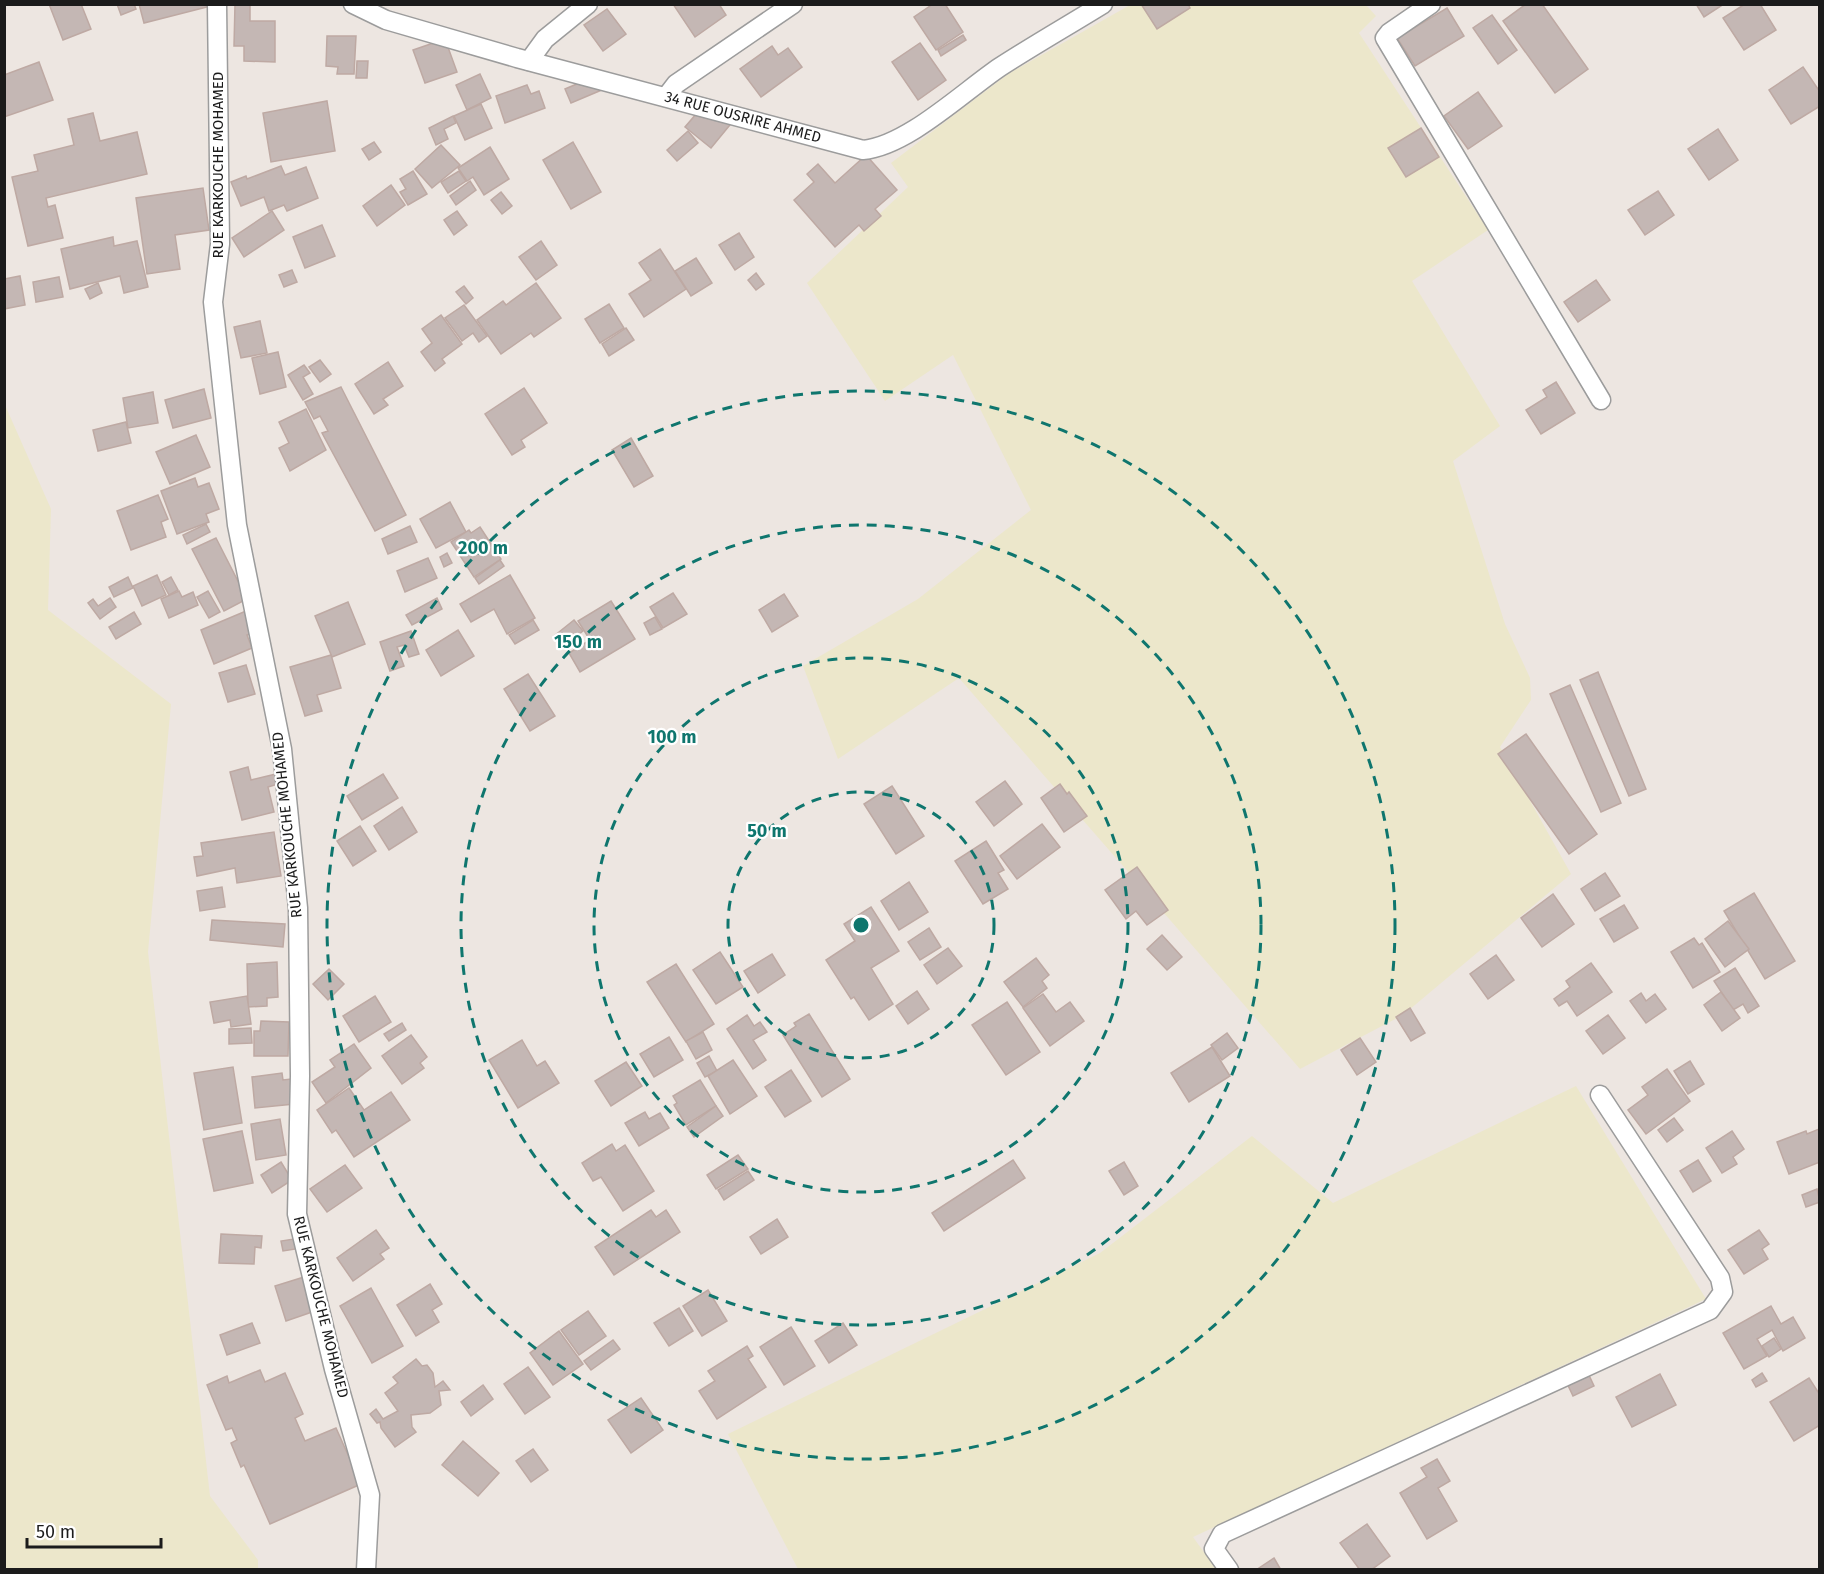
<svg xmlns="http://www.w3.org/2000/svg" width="1824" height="1574" viewBox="0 0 1824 1574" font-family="'Fira Sans',sans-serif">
<rect width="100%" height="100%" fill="#ede6e1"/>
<!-- farmland -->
<g fill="#ece7cb">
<path d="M1130 5H1366L1376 16 1359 33 1488 230 1412 281 1500 426 1453 461 1505 624 1530 678 1531 700 1500 747 1571 874 1403 1015 1300 1069 959 678 838 759 803 666 918 599 1031 510 953 355 885 401 807 283 908 187 891 163 1008 74Z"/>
<path d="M5 405 51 509 48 610 171 704 148 952 210 1496 258 1560V1569H5Z"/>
<path d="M1576 1086 1706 1299 1193 1537 1216 1569H798L728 1434 1100 1253 1252 1136 1333 1203Z"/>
</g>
<!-- building -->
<g fill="#c4b7b4" stroke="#bea9a3" stroke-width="1.5">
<path d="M49 4H81L91 29 63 40Z"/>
<path d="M117 4H134L136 9 121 15Z"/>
<path d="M139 4H206L207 7 144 23Z"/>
<path d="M235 4H250V21H275V62L244 61V46H234Z"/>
<path d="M673 4H719L726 15 695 37Z"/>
<path d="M933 4H945L963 32 936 50 914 17Z"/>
<path d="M1141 4H1188L1190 8 1157 29Z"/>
<path d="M1526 4H1542L1588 69 1555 93 1503 21Z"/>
<path d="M1696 4H1724L1704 17Z"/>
<path d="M1745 4H1760L1776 30 1744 50 1723 18Z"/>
<path d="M1447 8 1464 36 1415 66 1397 38Z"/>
<path d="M607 9 626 34 603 51 584 25Z"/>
<path d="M1492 15 1517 50 1498 64 1473 28Z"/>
<path d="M963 35 966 40 941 56 938 50Z"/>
<path d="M327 36H356L354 74H337L338 67 326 66Z"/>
<path d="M445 39 457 72 425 83 413 50Z"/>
<path d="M920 43 946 80 918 100 892 62Z"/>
<path d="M772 46 778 55 788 48 802 67 761 97 740 69Z"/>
<path d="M357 61H368L367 78H356Z"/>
<path d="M39 62 53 100 4 117V75Z"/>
<path d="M1803 67 1820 92V106L1791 124 1769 90Z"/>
<path d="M480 74 491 98 467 110 456 85Z"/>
<path d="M598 75 604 89 571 103 565 89Z"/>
<path d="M527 85 531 94 539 91 545 108 505 123 496 96Z"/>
<path d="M1478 92 1502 126 1468 149 1444 116Z"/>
<path d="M327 101 335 151 271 162 263 113Z"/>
<path d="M481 104 492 128 465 140 454 116Z"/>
<path d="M703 106 734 120 711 148 685 127Z"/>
<path d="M93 113 100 141 137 132 147 174 46 198 48 207 55 205 63 238 28 246 12 177 38 171 34 155 74 145 68 119Z"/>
<path d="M453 116 456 123 444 129 448 139 436 145 429 128Z"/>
<path d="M1421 128 1439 157 1406 177 1388 148Z"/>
<path d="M1718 129 1738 160 1709 180 1688 149Z"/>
<path d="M688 131 698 143 677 161 667 150Z"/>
<path d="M374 142 381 152 369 160 362 149Z"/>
<path d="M573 142 601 192 571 209 543 160Z"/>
<path d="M441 145 460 165 432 188 415 169Z"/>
<path d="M490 147 509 179 484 195 473 177 467 181 458 168Z"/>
<path d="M866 155 897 190 875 209 881 216 864 231 859 225 835 247 794 200 814 182 807 174 818 164 835 183Z"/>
<path d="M281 166 285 175 306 167 318 198 287 211 284 205 269 211 264 197 241 206 231 182 246 176 247 179Z"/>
<path d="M413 171 427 194 408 205 400 192 406 189 400 179Z"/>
<path d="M459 171 466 181 448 193 441 182Z"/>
<path d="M470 181 476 190 456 205 450 196Z"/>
<path d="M391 185 405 205 377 226 363 206Z"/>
<path d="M203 188 209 230 175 235 180 269 147 274 136 198Z"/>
<path d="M1658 191 1674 215 1645 235 1628 210Z"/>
<path d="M501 192 512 206 502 214 491 200Z"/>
<path d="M272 211 284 230 244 257 232 238Z"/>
<path d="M457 211 467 225 454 235 444 220Z"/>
<path d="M322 225 335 256 305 268 293 237Z"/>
<path d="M739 233 754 257 735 270 719 245Z"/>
<path d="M113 237 114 246 137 241 148 287 124 293 120 276 70 289 61 249Z"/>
<path d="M541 241 557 265 536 280 519 257Z"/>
<path d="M660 249 686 289 644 317 629 294 651 280 639 263Z"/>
<path d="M696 258 712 283 691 296 675 271Z"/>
<path d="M292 270 297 282 284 287 279 275Z"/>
<path d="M756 273 764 284 756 290 748 280Z"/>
<path d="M20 276 25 305 4 309V279Z"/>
<path d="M59 277 63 297 36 302 33 282Z"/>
<path d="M1596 280 1610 300 1578 322 1564 302Z"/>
<path d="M98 283 102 293 90 299 85 289Z"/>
<path d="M536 283 561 318 534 337 531 333 501 354 477 320 503 301 506 305Z"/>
<path d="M464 286 473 298 466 304 456 292Z"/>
<path d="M609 304 624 328 600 343 585 319Z"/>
<path d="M464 305 487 336 479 342 473 333 462 341 445 318Z"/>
<path d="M441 315 462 344 442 359 445 363 435 371 421 352 432 343 422 329Z"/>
<path d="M260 321 267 353 241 358 234 327Z"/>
<path d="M626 328 634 340 609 356 602 344Z"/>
<path d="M278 352 286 387 260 394 252 358Z"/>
<path d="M320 360 331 374 320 382 309 367Z"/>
<path d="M388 362 403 386 383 399 388 405 374 414 355 384Z"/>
<path d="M304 365 310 373 303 377 313 394 303 400 288 375Z"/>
<path d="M1556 382 1575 413 1541 434 1526 410 1547 397 1543 390Z"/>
<path d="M341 387 406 515 375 531 322 433 328 431 320 416 314 419 305 402Z"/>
<path d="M524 388 547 423 521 440 525 447 512 455 485 414Z"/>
<path d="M204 389 211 418 173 428 165 400Z"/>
<path d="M153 392 158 423 128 428 123 398Z"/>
<path d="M306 409 326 450 290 471 279 448 289 443 279 422Z"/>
<path d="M126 422 131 443 98 451 93 430Z"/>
<path d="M196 435 210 467 170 484 156 452Z"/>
<path d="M631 438 653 476 634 487 612 450Z"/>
<path d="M195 478 198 487 209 483 219 509 206 514 209 522 177 534 161 491Z"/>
<path d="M158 495 168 519 161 522 166 537 131 550 117 511Z"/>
<path d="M450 502 466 532 436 548 420 519Z"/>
<path d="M206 524 210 532 187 544 183 535Z"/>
<path d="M410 526 417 542 388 554 382 539Z"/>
<path d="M480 527 501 559 474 577 451 542 469 530 471 533Z"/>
<path d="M216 538 247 599 224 611 192 549Z"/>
<path d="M447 553 452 563 444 567 440 557Z"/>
<path d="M428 558 437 578 405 592 397 571Z"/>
<path d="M500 560 504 566 479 584 475 578Z"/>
<path d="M157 575 166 595 142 606 133 586Z"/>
<path d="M510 575 535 618 507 634 494 609 471 622 460 604Z"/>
<path d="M128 577 133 588 114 597 109 587Z"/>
<path d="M171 577 178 590 169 595 162 582Z"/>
<path d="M179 591 182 597 193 592 198 605 169 618 161 599Z"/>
<path d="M208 591 220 612 209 618 197 597Z"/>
<path d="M673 593 687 614 663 628 650 607Z"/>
<path d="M784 594 798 616 772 632 759 610Z"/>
<path d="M110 598 116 607 100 619 88 603 93 599 98 606Z"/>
<path d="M437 598 442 609 412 625 406 615Z"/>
<path d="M611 601 635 639 580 672 569 653 590 640 578 621Z"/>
<path d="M348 602 365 644 332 657 315 616Z"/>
<path d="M246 611 255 632 247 635 252 648 214 664 201 630Z"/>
<path d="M134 612 141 624 116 639 109 627Z"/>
<path d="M655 617 662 629 650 635 644 623Z"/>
<path d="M533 620 539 630 515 644 509 635Z"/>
<path d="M574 620 583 631 563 647 554 636Z"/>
<path d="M458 630 474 656 441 676 426 650Z"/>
<path d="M411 631 419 654 409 657 404 645 397 647 404 666 390 671 380 642Z"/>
<path d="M331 655 341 688 317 695 322 711 305 716 290 667Z"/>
<path d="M246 665 255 694 228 702 219 673Z"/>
<path d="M1598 672 1646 789 1629 796 1580 680Z"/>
<path d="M528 674 555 716 530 731 504 689Z"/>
<path d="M1570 685 1621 803 1601 812 1550 694Z"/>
<path d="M1526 734 1597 834 1569 854 1498 754Z"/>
<path d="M248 767 251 780 276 774 278 784 268 787 274 812 242 820 230 772Z"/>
<path d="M383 774 398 798 362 820 347 796Z"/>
<path d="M1005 781 1022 804 994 826 976 802Z"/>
<path d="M1060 784 1067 794 1069 792 1087 816 1064 832 1041 798Z"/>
<path d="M892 786 924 836 896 854 864 804Z"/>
<path d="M402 807 417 832 389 850 374 826Z"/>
<path d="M1042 824 1060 847 1017 879 1000 856Z"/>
<path d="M360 826 376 851 353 866 337 841Z"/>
<path d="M274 832 281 876 237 883 235 868 197 876 194 857 203 856 201 843Z"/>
<path d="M986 841 1004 870 998 873 1008 889 983 904 955 861Z"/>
<path d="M1137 867 1168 910 1147 925 1136 911 1126 919 1105 890Z"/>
<path d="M1605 873 1620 896 1595 911 1581 889Z"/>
<path d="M909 882 928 912 899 930 881 901Z"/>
<path d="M222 887 225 907 200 911 197 891Z"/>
<path d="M1754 893 1795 961 1765 979 1724 911Z"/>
<path d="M1553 894 1574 924 1542 947 1521 918Z"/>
<path d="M1624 905 1638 928 1614 942 1600 919Z"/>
<path d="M871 907 899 951 871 968 893 1004 869 1020 854 997 851 999 826 960 855 941 844 924Z"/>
<path d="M212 920 285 924 283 947 210 940Z"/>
<path d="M1728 921 1749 949 1725 967 1705 939Z"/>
<path d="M929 928 941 947 920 960 908 942Z"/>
<path d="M1162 935 1182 957 1167 970 1147 949Z"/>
<path d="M1694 938 1699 945 1702 943 1720 972 1693 988 1671 952Z"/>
<path d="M948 948 962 966 937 984 924 965Z"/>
<path d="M720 952 743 987 716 1004 693 970Z"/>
<path d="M772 954 785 975 758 993 744 971Z"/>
<path d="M1496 955 1514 980 1488 999 1470 974Z"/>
<path d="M1036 958 1049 975 1042 981 1047 988 1023 1007 1004 982Z"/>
<path d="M277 962 278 997 267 998V1006L248 1007 247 964Z"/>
<path d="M1591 963 1612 992 1577 1016 1567 1001 1559 1006 1554 999 1570 987 1566 981Z"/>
<path d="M676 964 714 1024 686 1042 647 982Z"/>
<path d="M1735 968 1759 1006 1748 1013 1743 1004 1733 1010 1714 981Z"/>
<path d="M329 969 344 984 328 1000 313 984Z"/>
<path d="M917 991 929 1009 908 1024 896 1006Z"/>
<path d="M1721 992 1740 1018 1722 1031 1704 1005Z"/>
<path d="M1641 993 1646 1001 1655 994 1666 1009 1646 1023 1630 1001Z"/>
<path d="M1043 994 1056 1012 1070 1002 1084 1021 1050 1046 1023 1008Z"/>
<path d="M247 996 251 1024 231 1027 230 1020 214 1023 210 1002Z"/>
<path d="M375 996 391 1022 359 1042 343 1016Z"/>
<path d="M1007 1002 1040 1052 1006 1075 972 1025Z"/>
<path d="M1410 1008 1425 1033 1411 1041 1396 1017Z"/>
<path d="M809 1014 850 1079 822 1097 783 1035 796 1026 794 1023Z"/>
<path d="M747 1015 754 1026 760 1022 767 1032 753 1040 766 1060 753 1069 727 1029Z"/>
<path d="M1608 1015 1625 1038 1603 1054 1586 1031Z"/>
<path d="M261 1021 289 1022 288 1056H254V1031H260Z"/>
<path d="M402 1023 406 1030 389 1041 384 1034Z"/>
<path d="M251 1028 252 1043 229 1044V1029Z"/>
<path d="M703 1032 712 1050 696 1059 686 1041Z"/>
<path d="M1227 1033 1238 1048 1222 1060 1211 1045Z"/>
<path d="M411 1035 427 1057 420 1063 424 1068 402 1084 382 1056Z"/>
<path d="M669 1037 683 1060 654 1077 640 1054Z"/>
<path d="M1360 1038 1376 1062 1357 1075 1341 1050Z"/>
<path d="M522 1040 537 1066 545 1061 559 1083 518 1108 489 1060Z"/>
<path d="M354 1044 371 1068 326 1103 312 1082 335 1067 330 1060Z"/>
<path d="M1212 1047 1230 1076 1189 1102 1171 1073Z"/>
<path d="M709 1056 717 1071 705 1077 697 1063Z"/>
<path d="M733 1060 757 1096 730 1114 708 1076Z"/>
<path d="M1690 1061 1704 1084 1688 1094 1674 1071Z"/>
<path d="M626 1062 642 1086 611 1106 595 1081Z"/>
<path d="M233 1067 242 1123 204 1130 194 1073Z"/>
<path d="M1667 1069 1690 1101 1646 1134 1628 1110 1648 1095 1642 1087Z"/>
<path d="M791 1070 811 1101 785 1117 765 1087Z"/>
<path d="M282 1073 283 1080 291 1079 294 1104 255 1108 252 1077Z"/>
<path d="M700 1080 716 1106 686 1125 674 1105 677 1103 673 1096Z"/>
<path d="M349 1088 364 1110 391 1092 410 1120 354 1157 336 1130 332 1133 317 1110Z"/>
<path d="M716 1106 723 1116 694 1137 687 1127Z"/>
<path d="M645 1112 649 1119 660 1113 669 1128 639 1146 625 1123Z"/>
<path d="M1674 1118 1683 1130 1667 1142 1658 1130Z"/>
<path d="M280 1119 286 1155 256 1160 251 1124Z"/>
<path d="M1819 1129 1820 1162 1789 1174 1777 1142 1806 1131 1807 1134Z"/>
<path d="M242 1131 253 1183 214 1191 203 1139Z"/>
<path d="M1732 1131 1744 1149 1733 1157 1737 1164 1722 1173 1706 1148Z"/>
<path d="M612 1144 616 1151 625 1145 654 1191 623 1211 601 1177 593 1181 582 1163Z"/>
<path d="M738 1155 748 1169 716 1189 707 1175Z"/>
<path d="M1013 1160 1025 1178 944 1231 932 1213Z"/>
<path d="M1698 1160 1711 1181 1693 1192 1680 1171Z"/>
<path d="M281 1162 292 1180 272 1193 261 1175Z"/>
<path d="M1124 1162 1138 1186 1124 1195 1109 1171Z"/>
<path d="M345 1165 362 1188 327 1212 310 1189Z"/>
<path d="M748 1171 754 1180 724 1200 718 1190Z"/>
<path d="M1817 1189 1820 1202 1806 1207 1802 1195Z"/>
<path d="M651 1210 656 1217 666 1210 680 1232 614 1275 595 1247Z"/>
<path d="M777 1219 788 1237 761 1254 750 1237Z"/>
<path d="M376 1230 389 1248 380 1254 384 1259 353 1281 337 1258Z"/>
<path d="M1759 1230 1769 1244 1762 1249 1768 1259 1744 1274 1728 1250Z"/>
<path d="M221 1234 262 1236 261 1248 255 1247 254 1264 219 1263Z"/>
<path d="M300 1238 302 1248 283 1251 281 1241Z"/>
<path d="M304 1277 315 1311 286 1321 275 1286Z"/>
<path d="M430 1284 442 1304 432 1310 439 1322 416 1336 397 1305Z"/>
<path d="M371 1288 403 1346 372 1363 340 1306Z"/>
<path d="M708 1290 727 1321 702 1336 683 1306Z"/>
<path d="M1771 1306 1781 1324 1793 1317 1805 1338 1783 1351 1772 1330 1757 1339 1767 1356 1744 1369 1723 1333Z"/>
<path d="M679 1308 693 1331 669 1346 654 1323Z"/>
<path d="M588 1311 606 1336 579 1355 561 1330Z"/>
<path d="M252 1323 260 1343 227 1355 220 1335Z"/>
<path d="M843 1323 857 1345 829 1363 815 1341Z"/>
<path d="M791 1327 815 1366 784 1385 760 1347Z"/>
<path d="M559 1331 583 1364 553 1385 530 1353Z"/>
<path d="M1774 1338 1781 1349 1769 1357 1762 1346Z"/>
<path d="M613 1340 620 1349 591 1370 584 1361Z"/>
<path d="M747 1346 753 1356 748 1359 766 1387 717 1419 699 1391 715 1381 708 1371Z"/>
<path d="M416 1359 422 1366 427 1365 433 1373 435 1387 443 1381 450 1390 439 1391 441 1405 430 1413 411 1415 412 1427 416 1432 395 1447 381 1428 380 1422 377 1423 370 1414 376 1409 383 1419 398 1411 385 1393 398 1383 393 1377Z"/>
<path d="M528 1367 550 1397 525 1414 504 1384Z"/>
<path d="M260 1370 265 1382 285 1373 303 1414 295 1418 305 1441 336 1428 361 1484 270 1524 244 1465 241 1467 231 1443 237 1440 232 1428 226 1430 207 1385 227 1376 229 1383Z"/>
<path d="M1587 1371 1594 1386 1573 1396 1566 1381Z"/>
<path d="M1762 1373 1767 1381 1756 1387 1752 1380Z"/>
<path d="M1660 1374 1676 1405 1632 1427 1616 1397Z"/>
<path d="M1809 1378 1820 1395V1425L1794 1441 1770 1402Z"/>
<path d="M483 1385 493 1399 471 1416 461 1402Z"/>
<path d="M641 1398 663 1430 631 1453 608 1420Z"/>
<path d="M463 1441 499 1473 478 1496 442 1465Z"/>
<path d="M533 1449 548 1470 531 1482 516 1461Z"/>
<path d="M1437 1459 1450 1481 1438 1488 1457 1521 1427 1539 1400 1493 1427 1477 1421 1468Z"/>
<path d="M1367 1524 1390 1556 1371 1570H1360L1340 1543Z"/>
<path d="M1274 1558 1281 1570H1256Z"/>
</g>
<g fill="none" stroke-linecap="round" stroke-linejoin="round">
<defs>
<g id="minor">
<path d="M217 4 220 244 213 302 237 525 282 749 298 908 300 1076 297 1214 334 1369 370 1495 366 1570"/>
<path d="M353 4 386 20 517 58 863 150C907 146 963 92 1000 67 1034 45 1069 25 1103 4"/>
<path d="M1431 4 1389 33 1385 38 1601 400"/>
<path d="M529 61 545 39 588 4"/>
<path d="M666 97 676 84 793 4"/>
<path d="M1229 1570 1214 1549 1222 1534 1710 1310 1723 1292 1720 1278 1600 1095"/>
</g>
</defs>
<!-- minor casing -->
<use href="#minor" stroke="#9c9c9c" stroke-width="21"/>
<!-- minor -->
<use href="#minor" stroke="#fff" stroke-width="18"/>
</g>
<!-- distance rings -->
<g fill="none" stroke="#0f766e" stroke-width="3" stroke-dasharray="10 8">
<circle cx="861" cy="925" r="133"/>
<circle cx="861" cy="925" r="267"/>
<circle cx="861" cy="925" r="400"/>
<circle cx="861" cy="925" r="534"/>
</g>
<g text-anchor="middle" stroke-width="4.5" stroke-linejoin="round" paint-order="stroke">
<!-- street labels -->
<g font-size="15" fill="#1b1b1b" stroke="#fff">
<text transform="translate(743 117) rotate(15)" y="5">34 RUE OUSRIRE AHMED</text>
<text transform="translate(218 165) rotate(-90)" y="5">RUE KARKOUCHE MOHAMED</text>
<text transform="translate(287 825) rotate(-96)" y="5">RUE KARKOUCHE MOHAMED</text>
<text transform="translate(321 1307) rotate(76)" y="5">RUE KARKOUCHE MOHAMED</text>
</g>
</g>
<circle cx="861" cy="925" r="9" fill="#0f766e" stroke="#fff" stroke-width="3"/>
<g font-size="18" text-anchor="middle" font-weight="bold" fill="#0f766e" stroke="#fff" stroke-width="4.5" stroke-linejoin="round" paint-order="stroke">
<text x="483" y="554">200 m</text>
<text x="578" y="648">150 m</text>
<text x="672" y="743">100 m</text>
<text x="767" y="837">50 m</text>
</g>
<!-- border -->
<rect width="1824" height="1574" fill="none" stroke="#1b1b1b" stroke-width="12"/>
<!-- scale -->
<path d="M27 1538v9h134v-9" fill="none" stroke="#1b1b1b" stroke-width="3"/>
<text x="36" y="1538" font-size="18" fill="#1b1b1b" stroke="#ffffff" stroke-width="4.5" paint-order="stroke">50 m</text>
</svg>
